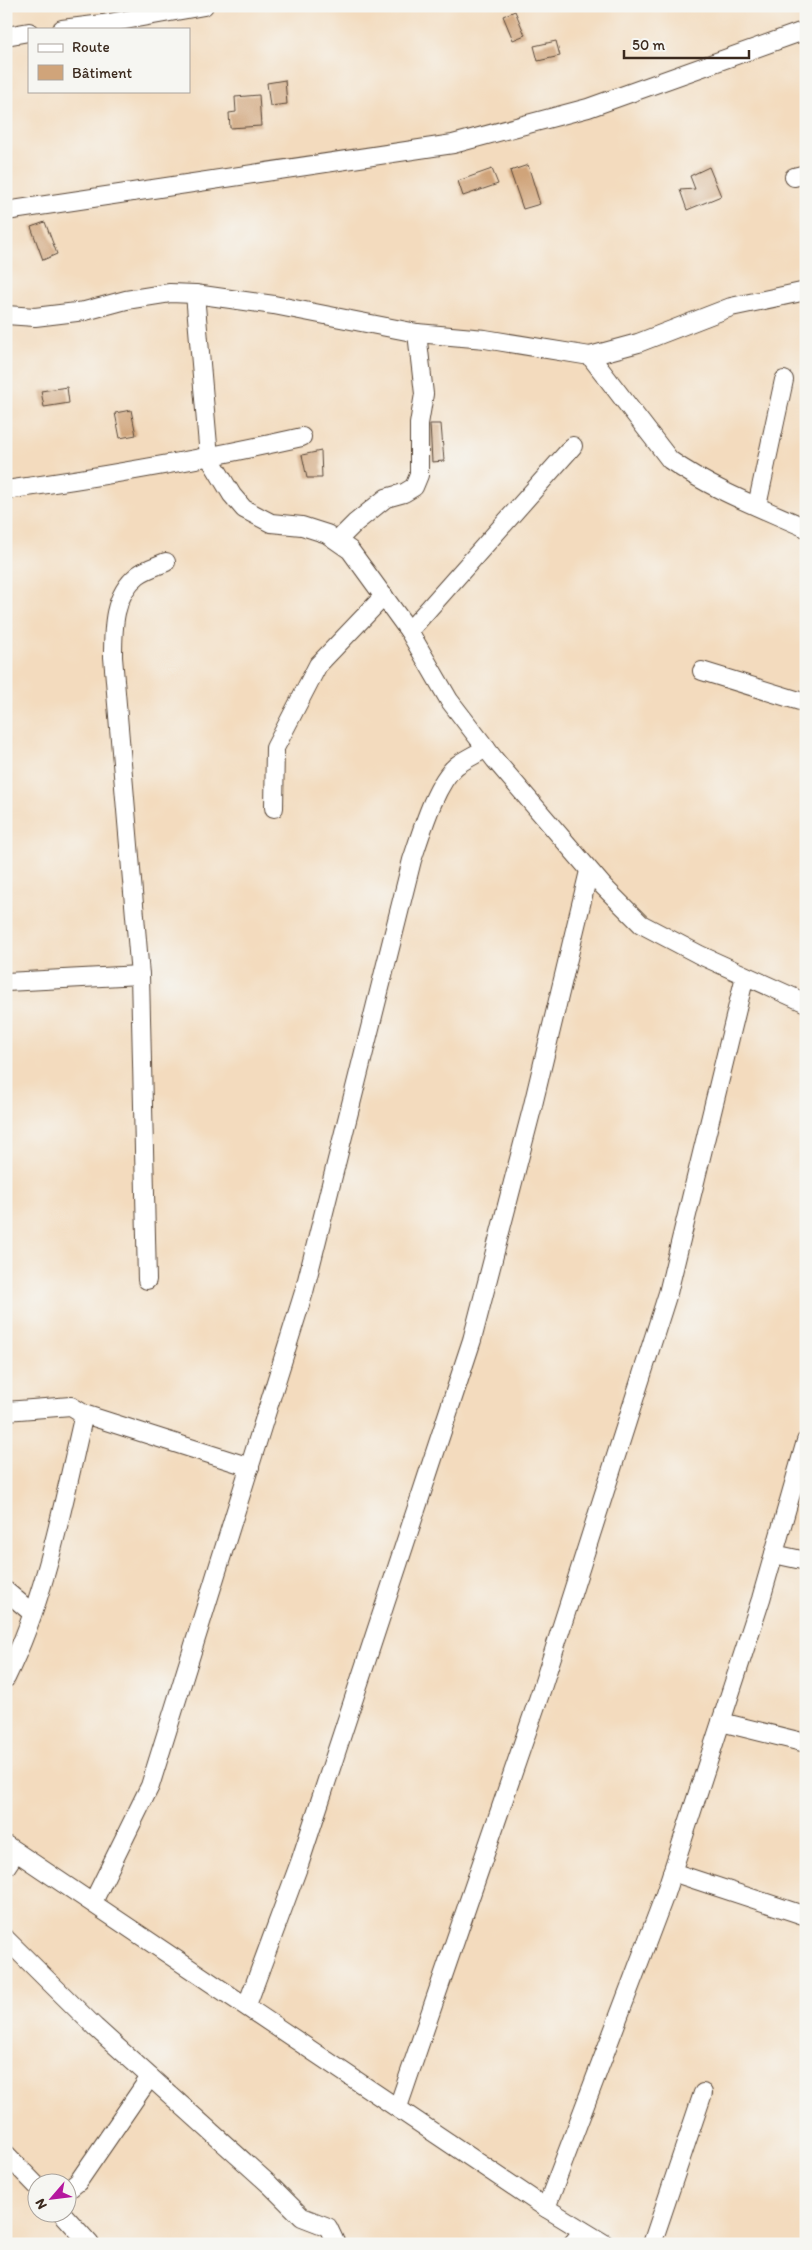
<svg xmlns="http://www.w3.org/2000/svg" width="812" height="2250" viewBox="0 0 812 2250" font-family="Itim,sans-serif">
<rect width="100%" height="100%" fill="#f6f6f2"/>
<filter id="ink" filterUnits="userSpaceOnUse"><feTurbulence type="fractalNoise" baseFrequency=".02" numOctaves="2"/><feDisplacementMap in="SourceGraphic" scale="10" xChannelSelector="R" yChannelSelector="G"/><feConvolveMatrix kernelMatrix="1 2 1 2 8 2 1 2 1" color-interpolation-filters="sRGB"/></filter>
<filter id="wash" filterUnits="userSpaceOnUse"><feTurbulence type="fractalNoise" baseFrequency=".0096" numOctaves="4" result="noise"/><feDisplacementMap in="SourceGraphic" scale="20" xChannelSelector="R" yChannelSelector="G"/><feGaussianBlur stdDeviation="1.12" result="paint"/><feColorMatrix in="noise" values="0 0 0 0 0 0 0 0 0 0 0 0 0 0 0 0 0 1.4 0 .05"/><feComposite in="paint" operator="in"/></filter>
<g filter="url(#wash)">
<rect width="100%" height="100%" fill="#f3dbbe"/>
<g id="blocks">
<!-- building -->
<g fill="#d0a47a">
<path d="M515 11 525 35 513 40 503 16Z"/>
<path d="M556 41 560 56 538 61 534 46Z"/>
<path d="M285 80 287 104 270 106 267 83Z"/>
<path d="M259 95 261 126 230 128 229 113 236 112 235 97Z"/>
<path d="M528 165 540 204 523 209 510 171Z"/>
<path d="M709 167 721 196 687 210 680 190 695 189 690 176Z"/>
<path d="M492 169 498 184 463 196 458 181Z"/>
<path d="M45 222 57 254 43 260 31 227Z"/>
<path d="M67 387 69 403 44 407 41 391Z"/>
<path d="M131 410 136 435 120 438 115 413Z"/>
<path d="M430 424H441L444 461 432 462Z"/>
<path d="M321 451 322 478H307L302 455Z"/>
</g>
</g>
</g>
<g filter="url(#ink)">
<use href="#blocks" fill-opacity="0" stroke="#574536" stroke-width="1"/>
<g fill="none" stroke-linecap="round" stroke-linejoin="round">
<defs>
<g id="minor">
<path d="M62 29 103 24 204 6"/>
<path d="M6 36 29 32"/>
<path d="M794 177 806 174"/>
<path d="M6 211 453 144 588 108 806 30"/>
<path d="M195 294 209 457 232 495 244 509 271 523 302 526 327 534 350 550 409 631 449 700 495 760 604 887 641 924 700 955 806 1003"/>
<path d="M6 315 35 317 85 311 126 300 170 293 195 294 274 305 417 333 485 339 590 356 638 343 731 307 806 291"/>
<path d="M590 356 670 460C711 489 761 508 806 528"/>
<path d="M6 490C106 476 204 459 302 437"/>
<path d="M757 506 784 380"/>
<path d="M338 540 355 523 386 498 404 493 414 487 419 475V424L424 394 417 333"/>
<path d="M409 631 573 446"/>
<path d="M702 671 806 703"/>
<path d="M274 808 275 748 318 665 384 596"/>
<path d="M6 982 140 975"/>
<path d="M147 1280 140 975 113 657C113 627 113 595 138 575 146 569 157 566 166 562"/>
<path d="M6 1411 71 1406 84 1414 250 1467"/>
<path d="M774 1554 806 1561"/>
<path d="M6 1591 32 1613"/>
<path d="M6 1678C47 1595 63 1503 84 1414"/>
<path d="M721 1722 806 1743"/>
<path d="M6 1845 546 2208 605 2244"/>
<path d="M6 1867 16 1852"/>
<path d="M672 1872 806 1916"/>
<path d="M93 1902 150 1786 304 1292 412 860C421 834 435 784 456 766 465 759 477 754 486 748"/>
<path d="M6 1939 95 2027 270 2185 302 2217 328 2227 336 2244"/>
<path d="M247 2005 300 1862 472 1340 532 1109 589 871"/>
<path d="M398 2107 542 1688 668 1293 745 976"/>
<path d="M6 2154 38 2187"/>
<path d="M68 2190 78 2182 150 2077"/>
<path d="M546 2208 664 1897 761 1599 806 1441"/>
<path d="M61 2212 90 2244"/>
<path d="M572 2244 583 2231"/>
<path d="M652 2244 703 2093"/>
</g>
</defs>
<!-- minor casing -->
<use href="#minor" stroke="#574536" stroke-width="20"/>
<!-- minor -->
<use href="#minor" stroke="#fff" stroke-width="18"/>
</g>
</g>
<!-- margin -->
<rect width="812" height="2250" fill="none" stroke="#f6f6f2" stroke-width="25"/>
<!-- legend -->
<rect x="28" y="28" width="162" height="65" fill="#f6f6f2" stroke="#aba49d"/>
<rect x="38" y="44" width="25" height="8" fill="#ffffff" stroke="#aba49d"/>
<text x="72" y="52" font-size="15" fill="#3b2a1e">Route</text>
<rect x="38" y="65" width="25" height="15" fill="#d0a47a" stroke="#aba49d"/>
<text x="72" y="78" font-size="15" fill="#3b2a1e">Bâtiment</text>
<!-- north arrow -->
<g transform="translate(52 2198) rotate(242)"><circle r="24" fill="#f6f6f2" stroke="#aba49d"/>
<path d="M0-4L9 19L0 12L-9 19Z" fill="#b5179e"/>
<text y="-8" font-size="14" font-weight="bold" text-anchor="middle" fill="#3b2a1e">N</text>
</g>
<!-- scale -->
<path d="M624 50v8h125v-8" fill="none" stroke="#3b2a1e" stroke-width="2.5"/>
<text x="632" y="50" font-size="15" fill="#3b2a1e" stroke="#f6f6f2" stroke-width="4" paint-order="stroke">50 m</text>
</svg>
